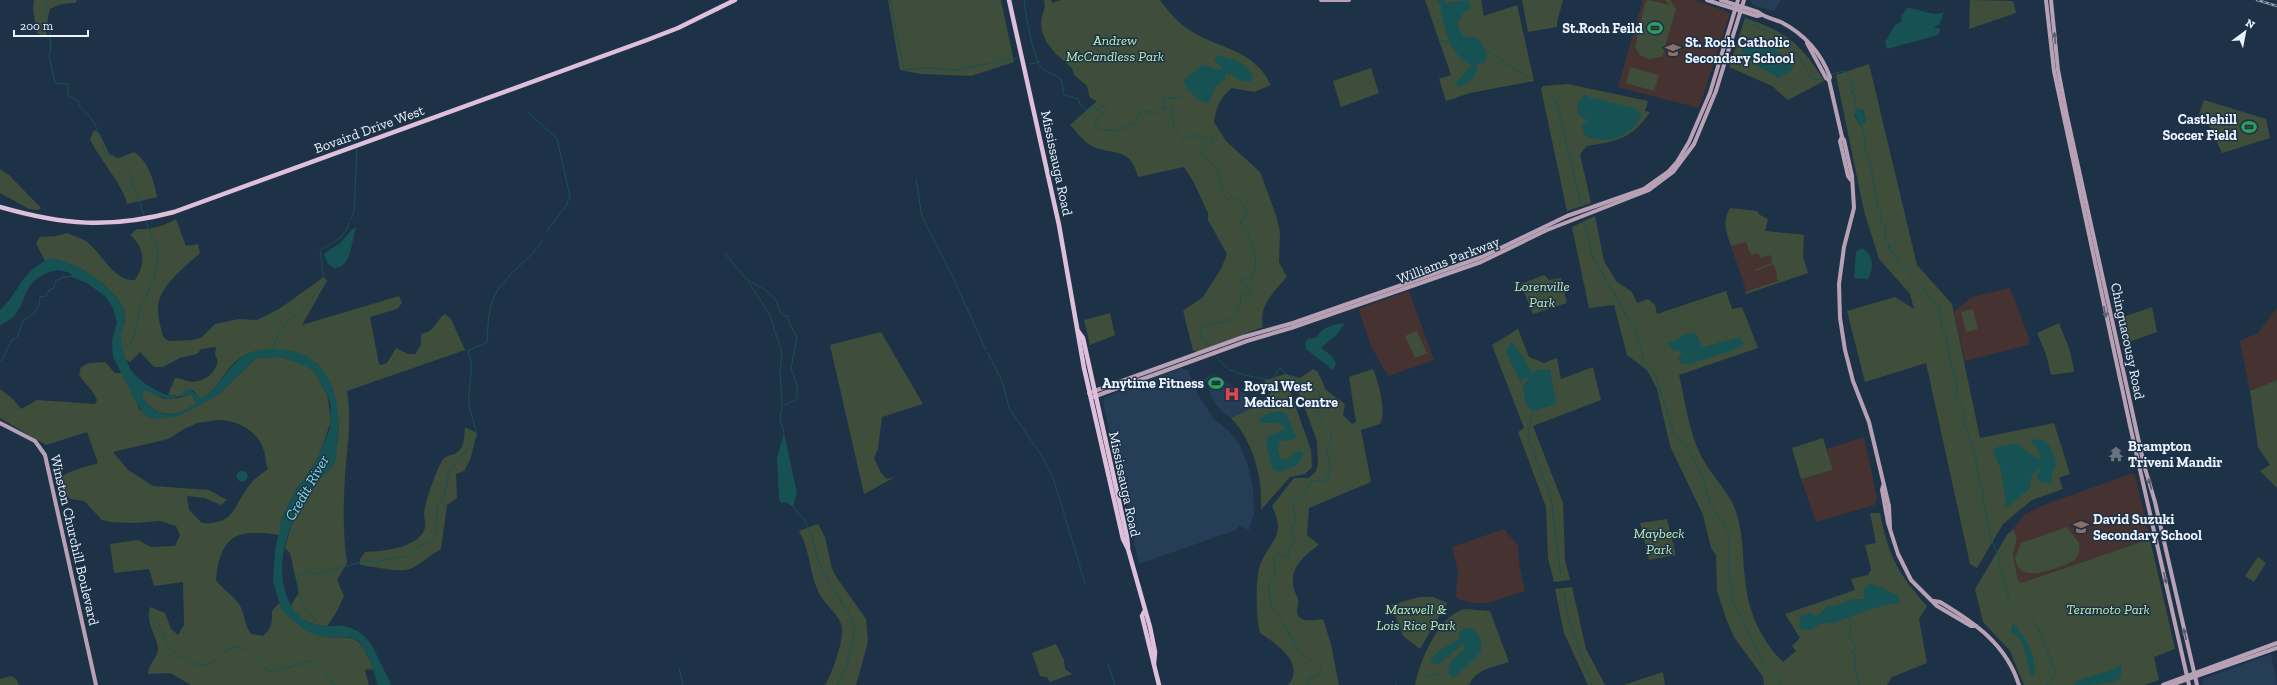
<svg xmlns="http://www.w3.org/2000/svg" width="2277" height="685" viewBox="0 0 2277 685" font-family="'Zilla Slab',serif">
<rect width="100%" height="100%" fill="#1e3247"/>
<!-- built -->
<g fill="#253d56">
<path d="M1750 0H1781L1774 11 1753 5Z"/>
<path d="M1181 368 1188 370 1198 395 1214 419 1229 431 1240 445 1248 466 1253 488 1254 513 1249 530 1239 526 1236 530 1139 564 1103 402 1105 397Z"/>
<path d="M1214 374 1245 394 1255 407 1231 418 1224 413 1214 402 1204 379Z"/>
<path d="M2271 654 2277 685H2203L2202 679Z"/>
</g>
<!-- education -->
<g fill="#463231">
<path d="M1643 0H1695L1730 13 1699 108 1618 87Z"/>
<path d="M1764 231 1804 235 1803 257 1808 273 1747 293 1731 246Z"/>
<path d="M2010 288 2030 341 2028 345 1965 361 1954 312 1972 297Z"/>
<path d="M1409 291 1434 360 1388 376 1372 348 1359 311 1361 308Z"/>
<path d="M2277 308V380L2250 391 2240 341 2258 333Z"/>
<path d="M1864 437 1877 498 1874 505 1816 522 1801 479 1833 470 1827 449Z"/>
<path d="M2133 473 2135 475 2150 539 2021 583 2018 582 2013 555 2017 537 2013 529 2024 515 2041 506Z"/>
<path d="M1504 529 1518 546 1519 564 1525 591 1488 603H1474L1458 599 1456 596 1458 571 1452 547Z"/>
</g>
<!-- green -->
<g fill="#3e4e3a" fill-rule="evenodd">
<path d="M34 0H77L75 3 61 4 50 9C47 17 48 26 46 35L44 36 37 33 33 10Z"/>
<path d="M888 0H1001L1014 62 971 76 921 74 900 70Z"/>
<path d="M1044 0H1051L1052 3 1061 0H1160C1170 14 1181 26 1196 34 1227 51 1253 50 1271 85L1254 92 1232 88C1219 99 1217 106 1214 122L1226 141 1260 172 1276 215 1280 232 1279 262 1287 277C1274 291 1258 307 1263 327L1197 352 1193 350 1183 311 1203 297 1221 269 1227 254 1208 220V213L1193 181 1184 167 1138 177C1130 144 1111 157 1090 145 1083 141 1076 131 1070 125L1097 101 1090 98 1087 86 1074 75 1072 68 1056 54 1047 43 1042 32 1041 21 1045 6Z"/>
<path d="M1425 0H1481L1484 16 1517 5 1534 81 1470 93 1446 101 1439 79 1451 75Z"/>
<path d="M1522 0H1563L1557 22V27L1528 32Z"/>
<path d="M1648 0 1670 5 1665 0H1670L1676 9 1662 57 1648 59 1640 55 1635 47 1645 3Z"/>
<path d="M1970 0 2013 1 2016 13 1969 29Z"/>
<path d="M1745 18C1785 31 1802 44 1824 81L1788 100 1772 86 1729 67Z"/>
<path d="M1869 64 1917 265 1952 304 1980 438 2054 423 2070 474 2059 478 2063 489 2032 500 2003 524 1977 568 1970 564 1926 363 1865 382 1847 311 1895 297 1914 309 1910 294 1879 259 1864 211 1836 75ZM1859 109 1863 110 1866 121 1859 125 1854 114Z"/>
<path d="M1630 67 1659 75 1654 91 1626 83Z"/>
<path d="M1371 68 1379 93 1341 107 1333 81Z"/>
<path d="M1568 84 1648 101 1645 111 1650 112C1632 139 1617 141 1587 146L1580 154 1591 203 1567 211 1541 89 1543 86Z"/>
<path d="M2204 100 2266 119 2270 138 2222 153 2210 127 2199 114Z"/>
<path d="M94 130 100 134 109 154 119 158 134 152C148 161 154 180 157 197L127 204C126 189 97 156 90 139Z"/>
<path d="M0 169 9 175 41 208 38 210 29 209 0 193Z"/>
<path d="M1730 208 1757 211 1760 215 1768 219 1765 231 1804 235 1803 257 1808 273 1746 294 1745 292 1781 280H1777L1776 270 1773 264 1756 271 1754 270 1772 263 1771 255 1760 258 1758 253 1751 255 1746 242 1731 246C1726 232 1722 221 1730 208Z"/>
<path d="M1595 216 1604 261 1616 281 1632 292 1637 303 1648 299 1655 305 1657 314 1726 291 1732 309 1742 307 1758 348 1679 375C1685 401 1689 432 1701 456 1710 473 1725 488 1733 504 1744 529 1742 553 1745 579 1748 611 1760 639 1783 662L1796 651 1792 646 1800 638 1785 614 1855 590 1851 579 1868 575 1871 570 1865 545 1876 543 1870 513H1880C1888 555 1898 574 1927 606L1919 619 1927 663 1892 677 1887 685H1764L1763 677 1734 637 1727 621 1717 591 1716 555 1711 548 1703 515 1670 446 1657 389 1647 370 1627 355 1614 305 1589 308 1572 227Z"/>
<path d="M176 219 186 246 198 244 200 253C186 266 160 285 158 306 157 315 161 326 162 334L164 338 169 341 193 340 202 337 215 324 239 319 257 320 279 309 324 277 327 281 302 325 399 296 402 303 397 309 370 317 379 364 381 365 387 363 396 348 408 354H415L421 345V334C435 332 435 321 445 314L451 319 465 350 347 391C352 420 347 447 345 477 343 505 343 535 347 563L337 580 344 596 336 613 327 626C312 626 298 619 291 605L299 593 290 553 285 548C290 525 300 502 316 483 320 477 331 469 334 463 336 458 336 450 337 445 342 408 334 396 318 364 289 355 258 338 232 365 222 376 216 390 202 399L192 390 178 396 168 395 175 378C180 378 183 380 187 381 202 384 213 376 218 362L215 354 216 347 201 349 197 354 180 358 163 367H154L140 352 130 362 126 360C123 353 120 342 121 333 123 326 126 321 125 313 120 290 66 252 45 261L36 243 40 237 56 236 67 233C73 236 82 238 87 242 100 251 115 283 135 280 146 263 145 248 130 235L137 229C152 230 163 226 176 219Z"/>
<path d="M1544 275 1549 280 1561 278 1567 303 1533 314 1521 284Z"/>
<path d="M2152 307 2157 332 2123 344 2117 319Z"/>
<path d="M1973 309 1978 329 1966 332 1961 312Z"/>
<path d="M1110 313 1115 335 1090 345 1084 320Z"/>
<path d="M2059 323 2070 351 2074 370 2073 372 2051 375 2046 354 2037 333Z"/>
<path d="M1518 329 1529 357 1544 363 1557 358 1561 379 1593 367 1601 400 1533 426 1563 503 1565 560 1570 580 1554 582 1548 558 1546 507 1518 432 1524 428 1492 345Z"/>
<path d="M1417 331 1427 353 1415 358 1405 336Z"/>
<path d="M881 332 923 404 882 417 878 449 874 458 881 473 887 479 895 477 864 494 830 345Z"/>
<path d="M280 357 303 364 311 369 318 377 324 390 327 393 331 421 319 456 307 476 297 488 282 518 279 535C237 528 220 535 216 580 223 590 233 595 239 604 245 613 244 625 251 634L263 636C272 628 272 623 272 611L279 603 281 608C290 615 301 629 312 633 351 647 353 619 374 670L367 669 365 671 369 685H191L170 673 148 674C148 663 159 657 158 648 155 631 146 625 150 607L165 613 171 629 178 635 184 625 183 582 154 586 149 569 114 573 110 544 138 540 151 547 175 546 180 535 176 526 160 521 134 523 110 522 102 520 84 501 71 499 61 492 57 483C64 470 85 468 98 463L87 432 46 445 0 418V389L13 399 21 409 37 400 95 404 97 400C93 389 84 384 79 374L81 367 89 363 105 362 115 373H122L140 410 175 417 219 394 256 358ZM218 420C237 420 259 431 264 451 266 458 265 462 268 469 263 473 258 476 253 481 234 501 237 526 202 523L189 510 187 496 205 498 221 505 227 500 209 490 153 486 128 470 113 452 168 439 184 429 197 423Z"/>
<path d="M1313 369 1318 372 1326 390 1345 404 1343 415 1352 424 1356 422 1349 377 1373 369C1378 381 1387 412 1380 424L1361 430 1371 482 1309 508 1307 535 1319 545C1306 554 1291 566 1293 584 1293 589 1296 594 1298 599 1299 603 1297 607 1297 611 1297 624 1315 620 1323 619L1331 644 1339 685H1288C1307 664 1275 643 1260 633 1256 618 1255 580 1260 565 1270 539 1287 538 1272 506L1294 478H1309L1316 471 1318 463 1317 441 1300 395 1294 384 1286 381 1269 386 1265 383V380L1286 374 1300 378Z"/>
<path d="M2277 380V488L2260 471 2270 465 2258 447 2250 391Z"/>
<path d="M1289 388 1311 450 1312 467 1305 474 1290 477 1261 510C1263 478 1253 441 1231 418L1265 402 1271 392Z"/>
<path d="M143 389 165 399 178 398 191 394 196 400V404C176 417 159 419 143 399Z"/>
<path d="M465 427 477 433 470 460 464 471 456 474 457 498 447 505 441 549C432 554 418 566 410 569 395 573 375 566 360 565V559L365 552C382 551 418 549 425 528 426 524 424 518 424 513 425 502 436 471 442 461 445 456 449 456 454 454 465 450 464 437 465 427Z"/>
<path d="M1823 438 1833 470 1801 479 1792 448Z"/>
<path d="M1667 519 1676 555 1649 560 1640 523Z"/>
<path d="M818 524 825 537 832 569 837 578 866 619 868 642 856 685H825C832 674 846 636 841 624 837 612 821 602 816 586 809 567 809 548 799 531Z"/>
<path d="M2067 527 2079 543C2080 549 2079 554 2076 558 2071 564 2062 565 2056 568 2041 573 2019 581 2015 558L2021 543Z"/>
<path d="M2013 529 2017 537 2013 555 2018 581 2021 583 2150 539 2175 649 2154 657 2159 680 2145 685H2024L2010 651 1983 622 1975 589 2007 535Z"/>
<path d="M2258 557 2266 563 2254 582 2245 576Z"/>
<path d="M1572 587 1586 649 1605 685H1588L1564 633 1555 589Z"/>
<path d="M1419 597H1433L1447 603 1420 649 1403 636 1391 605Z"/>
<path d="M1465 609 1490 611 1509 662C1494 667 1476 669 1469 685H1415C1420 661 1438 615 1465 609Z"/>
<path d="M1056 644 1064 660 1065 669 1072 674 1050 682 1047 677 1040 676 1032 653Z"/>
<path d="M1663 672 1665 685H1624Z"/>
<path d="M11 676 16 679 19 685H0V679Z"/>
</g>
<!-- water -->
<g fill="#165254" fill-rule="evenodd">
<path d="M1436 0H1444L1445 3 1468 0 1471 7 1469 10 1464 12 1457 24C1465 44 1467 33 1480 40L1487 55 1484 63 1475 65 1478 68C1474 78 1469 83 1459 87L1454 85 1472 65C1452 60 1443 25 1440 8L1442 6Z"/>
<path d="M1907 8C1918 8 1934 18 1944 12L1939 25 1935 26V28H1940V31L1938 35 1887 49 1885 42 1895 25 1902 21 1901 16Z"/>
<path d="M1747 37 1756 39 1760 46C1774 44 1785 56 1793 68L1790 72 1778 78 1758 66 1755 60 1749 61 1742 52 1744 39Z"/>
<path d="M1217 56C1230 57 1250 64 1253 78L1250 82 1242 81 1226 72 1225 79 1216 86 1209 102 1205 103C1197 99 1185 89 1184 80L1203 65 1220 70 1222 68 1214 61Z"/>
<path d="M1585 94 1589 97 1634 108 1641 113C1638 132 1614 143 1596 139 1592 139 1587 136 1584 135L1582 126 1587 120 1579 116 1577 104 1583 98 1582 95Z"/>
<path d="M1862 109 1866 121 1864 124 1859 125 1854 112 1856 110Z"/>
<path d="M354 228H356C351 241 352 268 334 268L328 264 324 254 340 243Z"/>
<path d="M1862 248C1874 255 1874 268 1868 279L1854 278 1856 252Z"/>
<path d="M51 258C75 261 114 287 124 310 128 321 120 329 121 339 122 349 125 359 130 368 136 380 165 399 178 396 182 395 183 390 188 389L202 398C221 387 228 363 249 353 267 346 291 348 308 357 337 375 341 412 337 443 337 449 337 456 335 461 333 469 320 477 315 483 294 510 276 553 284 587 288 606 301 623 321 626 330 627 339 624 348 627 369 634 373 647 382 666 385 672 389 678 391 685H378L369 658 359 641 351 637H326L310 633 287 616 281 608 273 581 275 551 282 518 297 488 307 476 319 456 330 428 331 406 327 393 324 390 318 377 311 369 288 359 280 357 256 358 219 394 191 410 175 417 153 419 147 417 137 404 113 357 112 340 117 323 113 308 106 297 87 283 72 277 71 274C61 269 56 269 45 274 23 284 28 298 15 315 11 320 6 322 0 325V310C22 290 18 273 51 258ZM143 390 168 399 191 394 196 403C176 418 159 419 143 399Z"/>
<path d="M1345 323 1337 334 1321 348 1332 356 1336 364 1333 370 1306 349 1305 343 1308 339 1317 337C1321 327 1335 324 1345 323Z"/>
<path d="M1695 333 1703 347 1740 337 1744 344 1736 349 1690 364H1682L1678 358 1682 353 1678 350 1675 352 1666 342 1675 341 1684 334Z"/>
<path d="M1511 342H1513L1533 373 1537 370 1550 369 1556 404 1533 411 1526 405 1523 386 1530 376 1520 381 1506 352Z"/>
<path d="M1279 411 1287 415 1296 437 1292 440 1280 441 1278 450 1281 459 1286 460 1296 452 1301 451 1304 454 1297 465 1280 472 1273 470 1266 443 1268 436 1285 429 1284 426 1279 423H1259V420L1269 413Z"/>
<path d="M784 433 797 493 793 507 786 502 781 503 779 498 777 458Z"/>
<path d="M2035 439 2046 441 2055 456 2056 466 2052 473 2051 483 2039 482 2037 476 2041 469C2031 472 2031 478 2030 488L2009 506 2004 507 2006 502 2001 470 1993 451 1994 448 2015 443C2024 447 2031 457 2040 459L2038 449 2030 441Z"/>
<circle cx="242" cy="476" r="5.5"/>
<path d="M1871 583 1897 595 1901 603C1877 605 1856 615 1833 623 1830 624 1827 622 1824 623 1814 625 1813 635 1799 628L1800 616 1810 613 1816 616 1820 614 1827 606H1835L1852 599H1864V589Z"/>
<path d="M2014 624C2026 637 2038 658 2034 677L2031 675 2022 642 2014 633 2011 634 2012 625Z"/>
<path d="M1466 627C1480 630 1482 640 1481 652L1454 678 1449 675C1446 662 1456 657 1464 650V643L1438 665 1431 663V660L1440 650 1459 639V632Z"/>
<path d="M2118 665 2121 666C2121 670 2122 675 2119 679 2112 685 2083 685 2073 685L2079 680 2114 669Z"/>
</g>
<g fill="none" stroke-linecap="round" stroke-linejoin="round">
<!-- stream -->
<g stroke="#165254" stroke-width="1">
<path d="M46 0V18L49 26 51 47 49 56 55 83 68 84V95L78 101 79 106C96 118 100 137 106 156L113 155 131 174 132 182 144 215"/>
<path d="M890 0 904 70 926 68 956 70 1017 58"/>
<path d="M1024 0C1025 13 1034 61 1042 68 1047 73 1056 75 1061 79L1064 95 1078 99 1080 104 1088 111 1094 107 1099 111 1102 106 1106 109 1095 124V126L1101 130 1123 131 1125 126 1137 123 1139 121 1136 118 1142 111 1155 113 1164 108H1172C1173 125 1173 127 1183 140L1190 135 1212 139 1213 142 1202 151V153L1217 170 1225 198 1228 200 1234 197 1242 203 1248 213 1240 223 1250 232 1247 235C1257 254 1258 259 1252 279L1245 277 1242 282 1251 291V294L1246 295 1241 293C1241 322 1226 321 1203 326L1201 329V336L1210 348"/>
<path d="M1745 18 1746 23C1783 36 1793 42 1810 77L1817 80 1823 78"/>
<path d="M1440 41 1451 42"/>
<path d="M1485 50 1492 53"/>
<path d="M1494 55 1527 77"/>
<path d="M1030 64 1039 62"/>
<path d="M1830 75 1842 71 1849 74 1848 76 1853 81 1851 86 1855 89 1853 93 1856 96 1854 103 1858 111"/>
<path d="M1853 88 1851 93 1858 96"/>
<path d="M1185 90 1189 89"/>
<path d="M1549 96 1555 99 1558 107 1581 204"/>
<path d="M1164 108V99L1181 97"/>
<path d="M528 112 557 139 570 196 566 206 547 231"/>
<path d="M1861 124 1866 141 1864 149 1870 162 1878 204 1876 207 1881 212 1880 220 1886 227 1885 238 1888 242 1889 250 1894 253 1900 266 1906 269 1917 282 1923 286 1925 291 1939 307 1942 329 1946 335 1950 361 1957 383 1956 396 1964 410V422L1975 455 1980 484 1984 491 1983 498 1991 539 1999 557V563L2009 599 2033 621 2041 634 2056 673 2047 685"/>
<path d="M916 179 922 217 950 271 986 350"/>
<path d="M351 219 354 212 357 149"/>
<path d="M1584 220 1592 255 1636 332 1645 363 1655 374 1674 434 1687 448 1702 475 1710 503 1729 533V576L1732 589 1731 597 1735 607 1743 620 1762 662 1780 681 1781 685"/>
<path d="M1889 246 1893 252"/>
<path d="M725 254 747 280 769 313 782 353 780 371 782 407 780 419 784 433"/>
<path d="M748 280C757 285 768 291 775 299 779 305 778 311 784 316H788L790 325 797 337 791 368 797 385V399L783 406"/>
<path d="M123 348 131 343 134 335 140 308 155 277 158 251 146 222"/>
<path d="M272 349 279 333 287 322 302 310 324 283 320 250C333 243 345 238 349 223"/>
<path d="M988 353 1002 381 1010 410 1040 453 1053 477 1085 583"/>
<path d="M1214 354 1229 370 1235 371 1237 374 1240 373 1245 375 1268 380 1272 379 1280 368 1287 375 1303 382 1305 387H1310L1319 392C1319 412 1314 417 1331 433V441L1326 448C1329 458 1333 473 1325 481H1312L1304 494 1293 503 1296 520 1290 531 1295 540 1289 549V558L1278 554 1274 560 1275 575 1268 584 1272 608 1283 622 1299 651 1321 669 1319 675 1309 677 1307 685"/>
<path d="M0 361 3 359 11 341 18 336 23 321 35 312 39 305 40 297 46 296 49 290 54 288 55 282 61 278 72 276"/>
<path d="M1532 411 1528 438 1551 497 1561 577"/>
<path d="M793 507 805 521 812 536 817 557 826 578 848 612 855 629 847 665 837 685"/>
<path d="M1564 592 1568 617 1592 685"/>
<path d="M147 615C169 626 160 643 175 653 219 684 211 646 241 647 254 654 259 666 272 672L313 660C325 668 327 680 336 685"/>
<path d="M1851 616V622"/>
<path d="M1851 624 1849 637 1857 648 1853 650 1852 654 1856 655 1854 662 1859 685"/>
<path d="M322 627C309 615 291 593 300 574L306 572 318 574 365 561 375 562 397 557H407L415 549 433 540 436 535 437 508 445 493 449 471 477 437C476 425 470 415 469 403 467 383 476 372 468 351L487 342C488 326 488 307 496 293 507 273 529 261 542 241"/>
<path d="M1108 664 1115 685"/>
<path d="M679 668 683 685"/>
<path d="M1426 676 1440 674"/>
<path d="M1396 685V684"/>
</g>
<!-- secondary -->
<g stroke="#b9a1b5" stroke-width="4">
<path d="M1321 0H1349"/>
<path d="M1707 0 1757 16 1761 15"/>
<path d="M1721 0 1758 12C1764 17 1773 19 1781 22 1804 34 1821 53 1830 77L1829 80 1842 137 1840 141 1848 176 1851 180"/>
<path d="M2046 0 2054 71 2131 430 2189 685"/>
<path d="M2051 0 2058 70 2067 116 2144 465 2155 502 2197 685"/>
<path d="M1807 43 1826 78 1829 80"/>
<path d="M1842 137 1844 140 1852 176 1854 208 1844 247 1839 284 1840 318 1845 350 1853 381 1869 422 1889 506 1890 527"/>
<path d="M1089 393 1243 337 1293 323 1482 257 1567 216 1644 189 1668 172 1677 162 1689 142 1710 93 1738 0"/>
<path d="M1093 397 1247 341 1291 328 1481 262 1547 230 1649 190 1673 172 1694 144 1716 91 1744 0"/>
<path d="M0 423 35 441 45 455 96 685"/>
<path d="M1883 486 1882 490 1888 523 1898 554 1911 580 1937 606 1971 626H1976"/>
<path d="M1934 601 1940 602C1975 623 2006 644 2019 685"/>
<path d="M2163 685 2277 643"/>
<path d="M2171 685 2277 648"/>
</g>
<!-- primary -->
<g stroke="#dfc0db" stroke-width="4.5">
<path d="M1009 0 1059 225 1084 368 1123 539 1128 549 1150 627 1155 652 1154 664"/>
<path d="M0 207C62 225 110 229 174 212L647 40 678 28 735 0"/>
<path d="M1078 331 1083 338 1127 537 1128 547"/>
<path d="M1144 612 1142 616 1159 685"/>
</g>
<defs>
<path id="rail" d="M2257 0 2277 6"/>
</defs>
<!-- rail casing -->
<use href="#rail" stroke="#919faf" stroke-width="2.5"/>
<!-- rail -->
<use href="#rail" stroke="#1e3247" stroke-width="1" stroke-dasharray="3" stroke-linecap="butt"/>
</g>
<!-- one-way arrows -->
<defs><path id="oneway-solid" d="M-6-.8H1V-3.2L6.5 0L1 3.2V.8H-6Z"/></defs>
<g fill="#5c5e73">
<use href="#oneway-solid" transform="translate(2055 38) rotate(-96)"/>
<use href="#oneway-solid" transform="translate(2105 312) rotate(78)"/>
<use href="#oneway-solid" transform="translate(2150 484) rotate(-106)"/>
<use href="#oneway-solid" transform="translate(2165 578) rotate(77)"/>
<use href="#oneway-solid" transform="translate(2185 634) rotate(-103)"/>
</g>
<!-- icons -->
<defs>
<symbol id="stadium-bare" viewBox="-9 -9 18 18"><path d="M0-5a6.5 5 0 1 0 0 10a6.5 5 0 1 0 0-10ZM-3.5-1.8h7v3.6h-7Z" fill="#2e9e5b" stroke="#1e3247" stroke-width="2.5" paint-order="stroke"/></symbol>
<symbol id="school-bare" viewBox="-9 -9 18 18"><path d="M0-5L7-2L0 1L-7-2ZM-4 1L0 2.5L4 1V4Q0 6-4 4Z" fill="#8d6e63" stroke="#1e3247" stroke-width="2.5" paint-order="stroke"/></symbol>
<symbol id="hospital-bare" viewBox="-9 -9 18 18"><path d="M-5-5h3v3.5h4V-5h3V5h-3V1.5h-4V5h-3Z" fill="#e0444e" stroke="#1e3247" stroke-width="2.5" paint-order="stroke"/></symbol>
<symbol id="temple-bare" viewBox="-9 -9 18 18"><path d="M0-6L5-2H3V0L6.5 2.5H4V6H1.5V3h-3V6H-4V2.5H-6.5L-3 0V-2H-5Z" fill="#6b7280" stroke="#1e3247" stroke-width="2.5" paint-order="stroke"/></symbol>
</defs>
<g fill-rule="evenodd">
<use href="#stadium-bare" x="1644" y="17" width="22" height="22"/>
<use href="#school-bare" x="1662" y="39" width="22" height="22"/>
<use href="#stadium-bare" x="2238" y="116" width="22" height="22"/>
<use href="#stadium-bare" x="1205" y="372" width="22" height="22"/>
<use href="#hospital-bare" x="1221" y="383" width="22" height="22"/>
<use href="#temple-bare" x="2105" y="443" width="22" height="22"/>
<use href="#school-bare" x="2070" y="516" width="22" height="22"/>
</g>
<g text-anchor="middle" stroke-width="3" stroke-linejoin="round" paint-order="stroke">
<!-- poi labels -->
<g font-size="14" font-weight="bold" fill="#eaf3ff" stroke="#1e3247" text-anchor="start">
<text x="1643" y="33" text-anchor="end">St.Roch Feild</text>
<text x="1685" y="47">St. Roch Catholic<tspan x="1685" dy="16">Secondary School</tspan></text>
<text x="2237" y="124" text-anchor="end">Castlehill<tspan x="2237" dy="16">Soccer Field</tspan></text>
<text x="1204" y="388" text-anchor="end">Anytime Fitness</text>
<text x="1244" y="391">Royal West<tspan x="1244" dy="16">Medical Centre</tspan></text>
<text x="2128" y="451">Brampton<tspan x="2128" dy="16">Triveni Mandir</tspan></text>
<text x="2093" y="524">David Suzuki<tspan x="2093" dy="16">Secondary School</tspan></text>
</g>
<!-- park labels -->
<g font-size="14" font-style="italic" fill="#c1efb7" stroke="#1e3247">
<text x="1115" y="45">Andrew<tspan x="1115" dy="16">McCandless Park</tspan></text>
<text x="1542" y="291">Lorenville<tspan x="1542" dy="16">Park</tspan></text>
<text x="1659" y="538">Maybeck<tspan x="1659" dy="16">Park</tspan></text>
<text x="1416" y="614">Maxwell &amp;<tspan x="1416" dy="16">Lois Rice Park</tspan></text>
<text x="2108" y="614">Teramoto Park</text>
</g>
<!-- street labels -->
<g font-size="14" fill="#eaf3ff" stroke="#1e3247">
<text transform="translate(369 129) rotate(-20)" y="5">Bovaird Drive West</text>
<text transform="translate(1057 163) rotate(78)" y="5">Mississauga Road</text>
<text transform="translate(1448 260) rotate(-21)" y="5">Williams Parkway</text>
<text transform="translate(2128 341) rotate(78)" y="5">Chinguacousy Road</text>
<text transform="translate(1125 484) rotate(78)" y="5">Mississauga Road</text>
<text transform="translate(75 540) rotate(77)" y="5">Winston Churchill Boulevard</text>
</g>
<!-- water labels -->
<g font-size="15" font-style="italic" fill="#80dde1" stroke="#1e3247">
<text transform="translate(307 488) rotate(-60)" y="5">Credit River</text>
</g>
</g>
<!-- north arrow -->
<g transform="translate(2245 32) rotate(32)" stroke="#1e3247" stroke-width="3" paint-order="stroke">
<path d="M0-3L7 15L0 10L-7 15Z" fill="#eaf3ff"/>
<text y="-6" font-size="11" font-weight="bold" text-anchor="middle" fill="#eaf3ff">N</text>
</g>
<!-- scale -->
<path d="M14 30v6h74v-6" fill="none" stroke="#eaf3ff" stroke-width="2"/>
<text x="20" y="30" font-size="12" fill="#eaf3ff" stroke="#1e3247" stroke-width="3" paint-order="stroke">200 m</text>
</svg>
